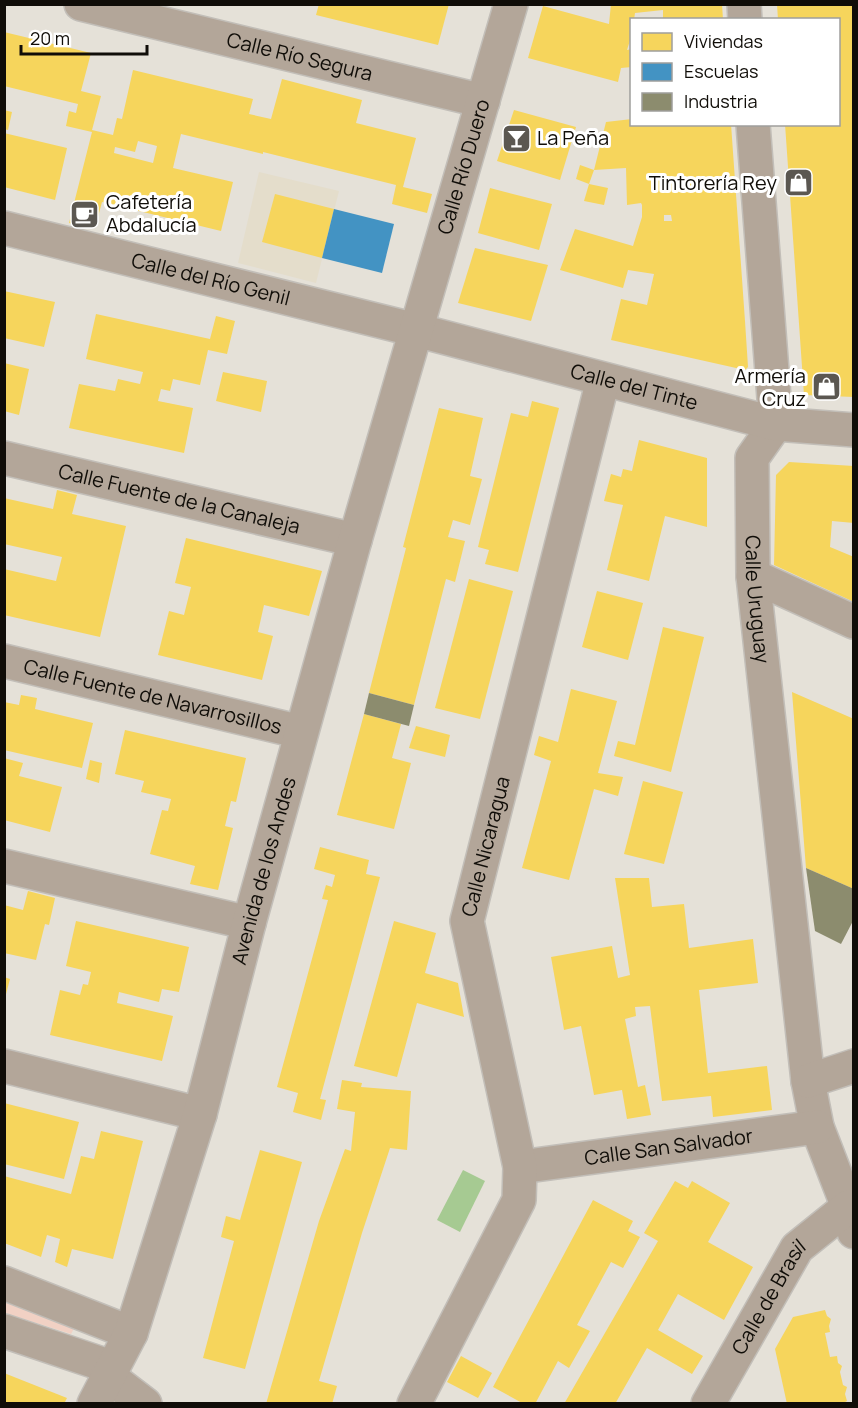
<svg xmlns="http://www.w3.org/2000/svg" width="858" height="1408" viewBox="0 0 858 1408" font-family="Manrope,sans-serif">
<rect width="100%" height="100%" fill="#e5e1d8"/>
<!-- built -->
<path fill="#e4ddcb" d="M259 172 339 191 316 283 238 263Z"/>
<!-- green -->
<path fill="#f1d1c4" d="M5 1297 77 1323 71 1334 5 1313Z"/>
<!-- water -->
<path fill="#a6ca92" d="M463 1170 485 1181 460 1232 437 1220Z"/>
<!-- homes -->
<g fill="#f6d55c" fill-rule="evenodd">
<path d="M319 4H449L438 45 316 15Z"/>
<path d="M611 4H722L723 20H663V10L635 13 634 20H632V34L627 50 632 49V67L621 68 618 82 528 58 543 6 609 24Z"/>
<path d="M777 4H854V397L804 395 785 124H838V20H778Z"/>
<path d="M4 32 91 53 81 91 101 96 92 130 113 135 117 118 122 119 133 70 253 99 249 114 271 119 282 79 362 100 356 123 416 138 403 187 432 194 427 213 392 204 396 185 263 152V154L181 134 173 168 233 182 221 231 102 202 95 228 69 223 92 132 66 126 69 111 76 113 78 104 4 86ZM138 141 157 146 153 163 114 153 115 147 135 152Z"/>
<path d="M4 110 12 112 8 130 4 129Z"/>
<path d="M514 110 576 127 560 180 497 161Z"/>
<path d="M632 119V124H731L745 321 748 367 745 370 611 340 621 299 647 305 654 274 628 270 623 288 560 270 575 229 633 246 642 217V205L641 203 627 205 626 168 594 170 606 122ZM664 215H671L672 221H664Z"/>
<path d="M4 133 67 148 55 200 4 187Z"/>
<path d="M580 165 594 170 589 184 576 179Z"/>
<path d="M589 184 608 188 604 205 584 201Z"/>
<path d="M490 188 552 204 539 250 478 233Z"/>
<path d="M275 194 334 209 322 258 262 242Z"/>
<path d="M475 248 548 265 531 321 458 303Z"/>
<path d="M4 291 55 302 44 347 4 338Z"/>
<path d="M96 314 210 339 216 316 235 321 227 354 208 350 200 385 173 379 170 391 161 389 158 401 193 408 184 453 69 428 79 384 115 391 118 379 140 384 143 372 86 359Z"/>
<path d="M4 363 29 369 19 415 4 411Z"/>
<path d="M223 372 267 381 261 412 216 401Z"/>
<path d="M532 401 559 408 518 572 485 564 489 550 478 547 511 413 528 417Z"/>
<path d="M439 408 483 418 470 476 482 479 470 525 453 520 448 537 465 541 455 582 446 579 414 705 369 693 406 548 403 547Z"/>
<path d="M639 440 707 458V527L665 516 649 581 607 570 623 505 604 501 611 474 621 477 623 469 632 471Z"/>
<path d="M789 462 854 466V523L832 521 830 547 854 557V602L774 565 776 475Z"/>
<path d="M57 490 77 495 72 514 126 526 100 637 4 615V569L56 581 62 557 4 544V498L53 509Z"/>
<path d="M186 538 322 571 309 616 264 605 258 632 273 636 262 680 158 655 169 611 184 615 191 587 175 583Z"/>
<path d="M469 579 513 591 480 719 435 708Z"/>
<path d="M597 591 643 603 628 660 582 647Z"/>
<path d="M663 627 704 637 671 772 614 756 618 741 635 745Z"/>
<path d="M571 689 617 701 598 773 623 777 618 796 594 789 569 880 522 868 551 761 534 755 539 736 558 742Z"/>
<path d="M792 692 854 719V770L852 774 854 791V889L806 868Z"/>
<path d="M21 695 37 698 35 709 93 723 82 768 4 750V702L19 705Z"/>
<path d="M364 714 401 724 392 758 411 763 394 829 337 815Z"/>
<path d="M416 726 450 735 445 757 409 748Z"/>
<path d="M125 730 246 758 236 802 231 801 225 826 233 828 218 890 190 884 195 866 150 854 162 810 168 811 171 799 141 792 144 781 115 774Z"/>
<path d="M4 758 23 763 19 776 62 787 50 832 4 820Z"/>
<path d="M90 760 102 763 99 783 86 779Z"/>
<path d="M643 781 683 792 664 864 624 854Z"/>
<path d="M320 847 369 860 366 874 380 877 320 1099 326 1100 321 1120 293 1112 298 1093 277 1087 328 900 322 899 326 885 332 887 335 875 314 869Z"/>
<path d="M615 878H649L652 907 684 904 689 948 753 939 758 983 699 990 708 1073 767 1066 772 1110 713 1117 711 1096 662 1101 650 1006 635 1007 636 1016 625 1019 638 1087 645 1085 651 1115 627 1119 622 1090 594 1095 581 1026 564 1030 551 957 612 946 618 978 630 975Z"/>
<path d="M28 891 55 898 49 925 45 924 36 960 4 953V905L23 910Z"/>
<path d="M76 921 189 947 179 992 162 989 159 1002 119 992 117 1003 173 1016 162 1061 50 1035 60 990 80 995 83 984 88 985 91 972 66 966Z"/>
<path d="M394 921 436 933 425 973 458 983 464 1017 417 1003 397 1077 354 1066Z"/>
<path d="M4 977 10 979 5 998H4Z"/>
<path d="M342 1080 362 1083 361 1087 411 1091 407 1150 390 1148 362 1233 319 1381 337 1386 332 1404H266L319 1221 345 1149 351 1151 355 1112 337 1109Z"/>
<path d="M4 1103 79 1122 64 1179 4 1164Z"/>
<path d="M101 1131 143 1141 113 1259 72 1249 67 1267 55 1262 60 1239 47 1235 41 1257 4 1243V1176L71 1194 81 1156 94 1159Z"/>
<path d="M260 1150 302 1162 245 1369 203 1358 234 1241 221 1237 226 1216 240 1220Z"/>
<path d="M675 1181 688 1188 692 1181 730 1203 708 1242 753 1267 724 1320 678 1294 658 1330 703 1356 692 1374 647 1348 615 1404H564L658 1241 644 1233Z"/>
<path d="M593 1200 633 1221 628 1231 640 1237 623 1268 611 1262 577 1325 590 1331 569 1368 558 1361 535 1404H524L493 1387Z"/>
<path d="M825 1310 827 1316 831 1319 829 1326 830 1332 825 1333 830 1357 837 1356 838 1363 842 1366 840 1372 843 1385 847 1387 845 1394 847 1401 841 1404H787L775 1349 793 1317Z"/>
<path d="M461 1356 492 1373 478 1398 447 1382Z"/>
<path d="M4 1373 67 1398 64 1404H4Z"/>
</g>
<!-- schools -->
<path fill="#4393c3" d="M334 209 394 224 382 273 322 258Z"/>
<!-- industry -->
<g fill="#8c8c6e">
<path d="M369 693 414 705 409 726 364 714Z"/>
<path d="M806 868 854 889V919L841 944 815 931Z"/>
</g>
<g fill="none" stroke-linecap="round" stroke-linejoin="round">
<defs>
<g id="minor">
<path id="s1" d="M81 4 483 101"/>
<path d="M744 4 745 20"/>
<path id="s2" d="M753 124 776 424 752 458 753 576 808 1081 817 1127 848 1207 854 1232"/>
<path id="s3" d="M4 228 416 330 776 424 854 430"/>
<path id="s4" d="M4 458 355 540"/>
<path d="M753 576 854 622"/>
<path id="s5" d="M4 661 301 732"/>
<path d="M4 866 249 923"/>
<path d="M4 1066 200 1114"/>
<path d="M808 1081 854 1066"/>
<path id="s6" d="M520 1167 817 1127"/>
<path d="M4 1283 131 1333"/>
<path d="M4 1331 111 1367"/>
<path d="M107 1375 145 1404"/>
<path id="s7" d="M94 1404 131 1333 200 1114 249 923 355 540 511 4"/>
<path id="s8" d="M414 1404 519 1200 520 1167 467 921 603 380"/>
<path id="s9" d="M708 1404 797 1248 848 1207"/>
</g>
</defs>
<!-- minor casing -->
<use href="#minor" stroke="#c2beb8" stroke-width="36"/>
<!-- minor -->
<use href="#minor" stroke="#b3a699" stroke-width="33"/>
</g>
<!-- icons -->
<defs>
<symbol id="bar-square" viewBox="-11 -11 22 22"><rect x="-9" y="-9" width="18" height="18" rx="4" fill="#5b5751" stroke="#fff"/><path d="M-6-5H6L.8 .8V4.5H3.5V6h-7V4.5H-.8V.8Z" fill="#fff"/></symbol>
<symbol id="shop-square" viewBox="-11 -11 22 22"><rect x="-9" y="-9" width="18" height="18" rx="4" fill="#5b5751" stroke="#fff"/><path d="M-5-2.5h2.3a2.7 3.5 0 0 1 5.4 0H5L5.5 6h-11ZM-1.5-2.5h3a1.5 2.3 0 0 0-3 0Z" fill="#fff"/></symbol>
<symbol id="cafe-square" viewBox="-11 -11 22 22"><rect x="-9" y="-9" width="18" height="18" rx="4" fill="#5b5751" stroke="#fff"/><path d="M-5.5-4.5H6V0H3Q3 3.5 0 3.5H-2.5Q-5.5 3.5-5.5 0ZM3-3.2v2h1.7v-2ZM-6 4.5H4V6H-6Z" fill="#fff"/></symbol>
</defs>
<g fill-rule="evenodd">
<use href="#bar-square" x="500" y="122" width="33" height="33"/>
<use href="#shop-square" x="782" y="166" width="33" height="33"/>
<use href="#cafe-square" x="68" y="198" width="33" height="33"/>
<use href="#shop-square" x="810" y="370" width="33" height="33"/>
</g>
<g text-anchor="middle" stroke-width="6" stroke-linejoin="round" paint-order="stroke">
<!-- street labels -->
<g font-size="20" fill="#100d08" stroke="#fff">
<text dy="7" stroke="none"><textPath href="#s1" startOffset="225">Calle Río Segura</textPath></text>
<text dy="7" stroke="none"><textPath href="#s7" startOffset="1293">Calle Río Duero</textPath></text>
<text dy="7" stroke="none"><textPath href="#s3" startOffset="213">Calle del Río Genil</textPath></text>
<text dy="7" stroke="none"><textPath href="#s3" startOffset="650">Calle del Tinte</textPath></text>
<text dy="7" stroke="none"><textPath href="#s4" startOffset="180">Calle Fuente de la Canaleja</textPath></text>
<text dy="7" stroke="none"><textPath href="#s2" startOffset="484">Calle Uruguay</textPath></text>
<text dy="7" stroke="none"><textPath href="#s5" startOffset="153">Calle Fuente de Navarrosillos</textPath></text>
<text dy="7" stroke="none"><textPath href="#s8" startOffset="591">Calle Nicaragua</textPath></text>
<text dy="7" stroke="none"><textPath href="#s7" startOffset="561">Avenida de los Andes</textPath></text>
<text dy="7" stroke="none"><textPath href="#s6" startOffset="150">Calle San Salvador</textPath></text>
<text dy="7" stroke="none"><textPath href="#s9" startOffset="123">Calle de Brasil</textPath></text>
</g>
<!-- poi labels -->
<g font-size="20" fill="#100d08" stroke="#fff" text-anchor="start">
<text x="537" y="145">La Peña</text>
<text x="777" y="190" text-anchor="end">Tintorería Rey</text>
<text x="106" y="209">Cafetería<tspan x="106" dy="23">Abdalucía</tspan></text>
<text x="806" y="383" text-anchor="end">Armería<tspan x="806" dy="23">Cruz</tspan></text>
</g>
</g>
<!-- border -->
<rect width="858" height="1408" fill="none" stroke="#100d08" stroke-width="12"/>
<!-- legend -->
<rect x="630" y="18" width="210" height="108" fill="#ffffff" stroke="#9f9e9c" stroke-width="1.5"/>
<rect x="642" y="33" width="30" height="18" fill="#f6d55c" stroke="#9f9e9c" stroke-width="1.5"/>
<text x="684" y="48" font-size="18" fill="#100d08">Viviendas</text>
<rect x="642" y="63" width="30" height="18" fill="#4393c3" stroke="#9f9e9c" stroke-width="1.5"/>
<text x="684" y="78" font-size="18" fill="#100d08">Escuelas</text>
<rect x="642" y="93" width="30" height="18" fill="#8c8c6e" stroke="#9f9e9c" stroke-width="1.5"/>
<text x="684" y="108" font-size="18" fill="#100d08">Industria</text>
<!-- scale -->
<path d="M21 45v9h126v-9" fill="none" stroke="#100d08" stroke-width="3"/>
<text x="30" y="45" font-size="18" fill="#100d08" stroke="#ffffff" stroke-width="4.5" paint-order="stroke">20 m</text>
</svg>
